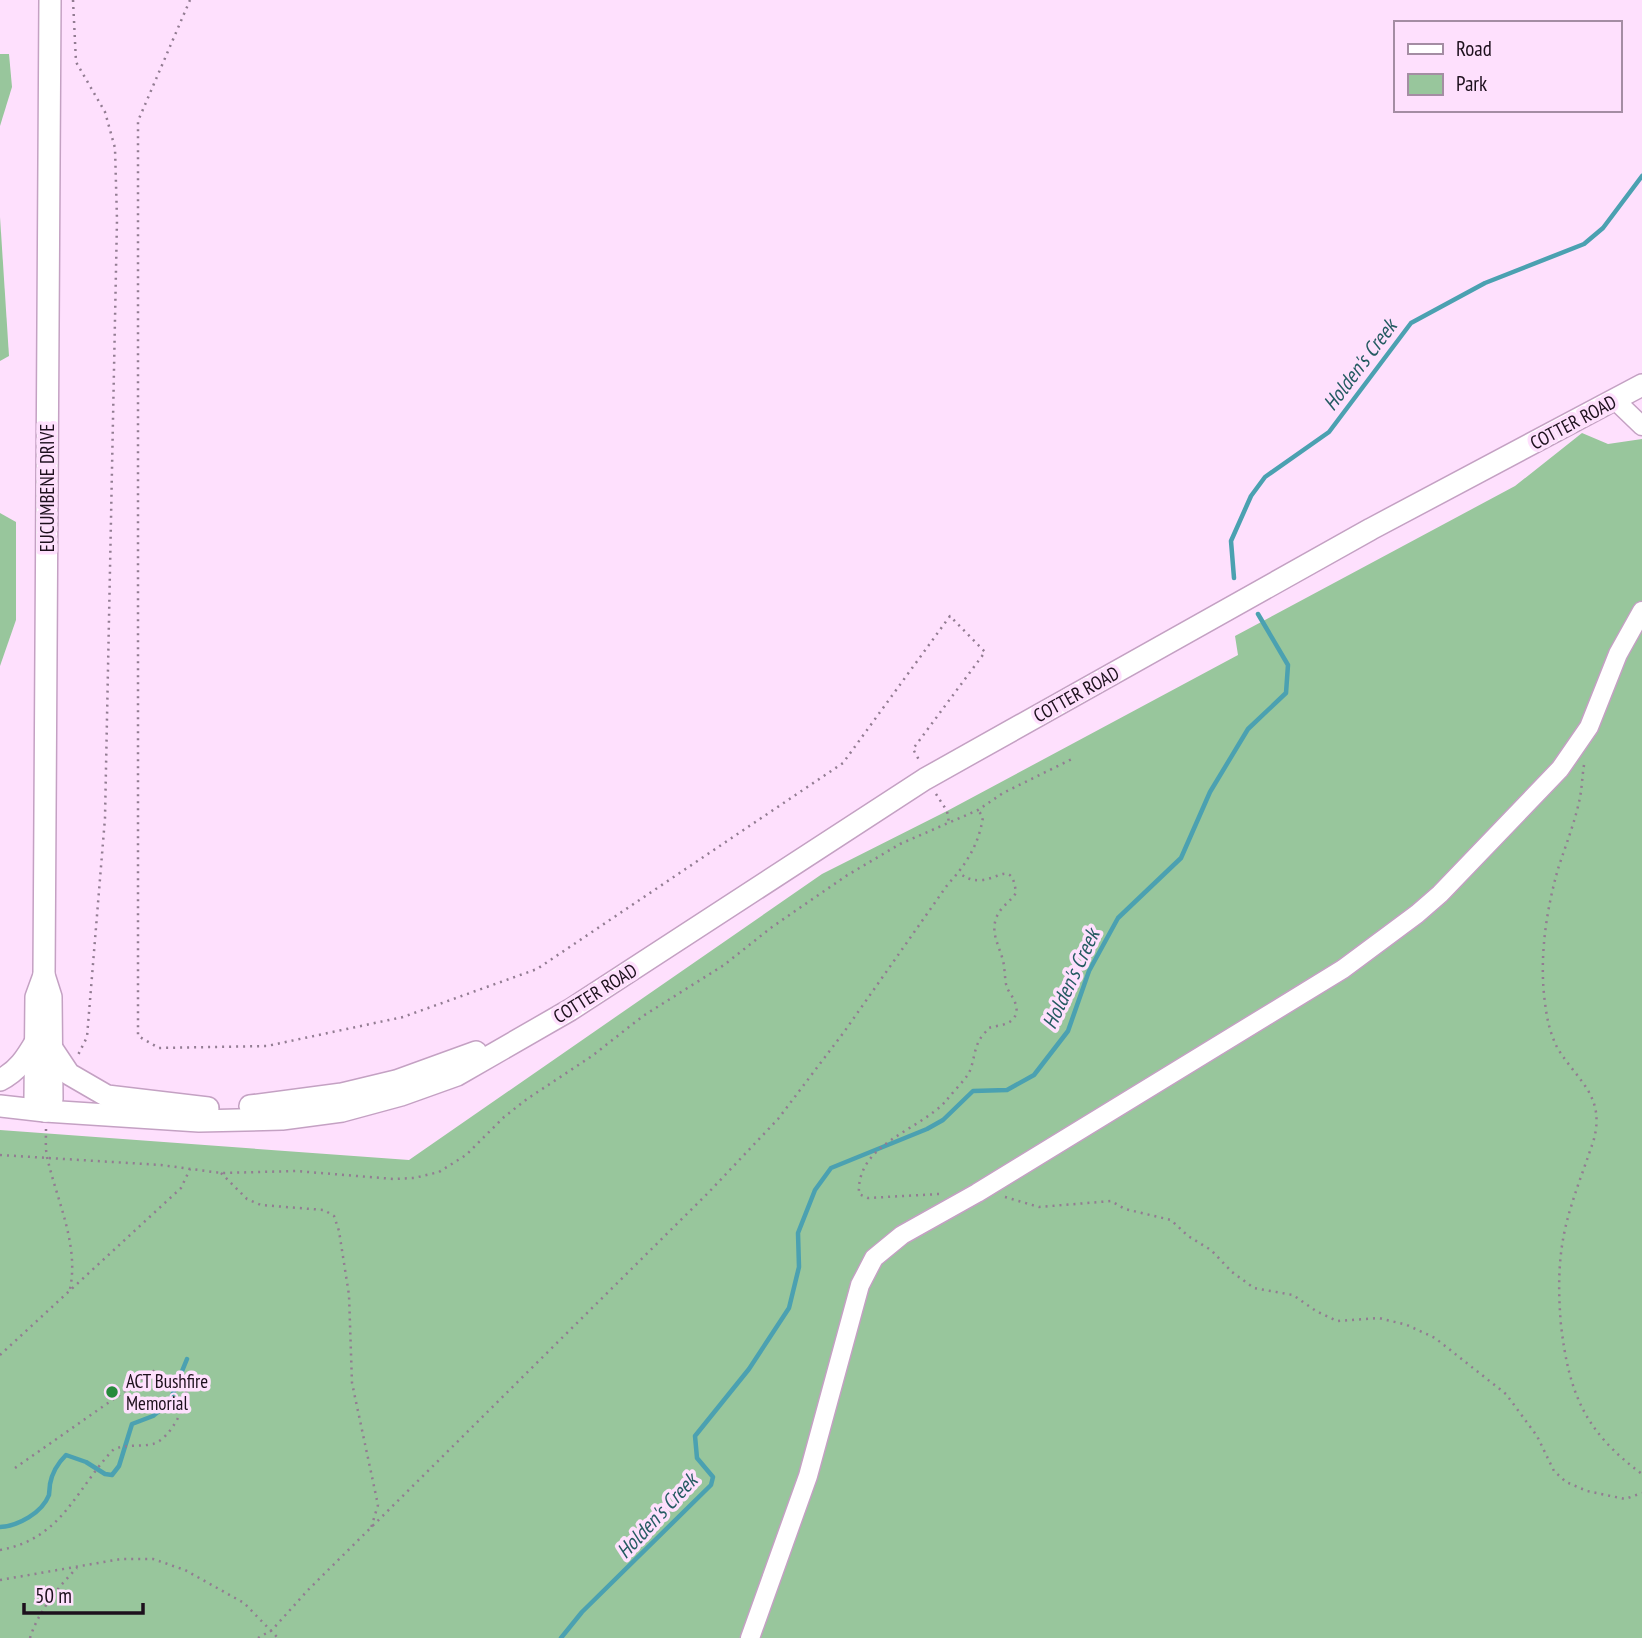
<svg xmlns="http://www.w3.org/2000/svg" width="1642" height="1638" viewBox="0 0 1642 1638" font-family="'PT Sans Narrow',sans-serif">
<rect width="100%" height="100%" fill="#fee0fd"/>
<!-- green -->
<g fill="#98c69c">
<path d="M0 54H9L12 87 0 126Z"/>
<path d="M0 217 9 356 0 361Z"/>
<path d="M1582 433 1608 444 1642 439V1638H0V1130L409 1160 822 874 947 811 1238 655 1235 636 1515 486Z"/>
<path d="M0 513 16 522V620L0 666Z"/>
</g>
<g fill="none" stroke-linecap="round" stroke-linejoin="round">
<!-- stream -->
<g stroke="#4ba1b1" stroke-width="4.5">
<path d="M1234 578 1231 541 1251 496 1265 477 1329 432 1411 323 1485 283 1584 244 1603 228 1642 176"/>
<path d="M0 1527C18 1526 42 1513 49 1495 49 1494 50 1485 50 1484 52 1473 58 1463 66 1455L86 1462 105 1474 112 1475 119 1466 132 1424 153 1416 169 1403 187 1359"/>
<path d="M561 1638 582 1612 711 1485 713 1477 697 1458 695 1436 749 1369 789 1308 799 1267 798 1233 815 1190 831 1168 927 1129 943 1120 973 1091 1007 1090 1034 1075 1068 1031 1089 971 1118 918 1181 858 1210 792 1248 729 1286 693 1288 665 1258 614"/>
</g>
<defs>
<g id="minor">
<path d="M1615 400 1642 426"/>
<path d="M750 1638 808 1476 860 1285 874 1258 902 1235 977 1193 1343 969 1417 914 1440 894 1560 769 1589 727 1618 654 1642 611"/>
</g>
<g id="major">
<path d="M44 975 36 997 35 1098 45 1111"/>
<path d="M51 1047 69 1074 107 1096 208 1108"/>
<path d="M0 1080C18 1071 26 1058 36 1041"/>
<path d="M0 1106 45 1111 199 1121 282 1119 342 1111 401 1095 457 1075 570 1010 925 779 1371 529 1642 385"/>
<path d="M250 1106 342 1094 396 1081 476 1052"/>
<path d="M45 1111 52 1099 51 997 44 975 50 0"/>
</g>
</defs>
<!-- minor casing -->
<use href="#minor" stroke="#c4a1c3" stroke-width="21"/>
<!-- major casing -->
<use href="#major" stroke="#c4a1c3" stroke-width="24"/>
<!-- path -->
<g stroke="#927c92" stroke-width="2.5" stroke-dasharray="2 5" stroke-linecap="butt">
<path d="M73 0 76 62 105 112 115 148 117 220 105 818 87 1037 78 1055"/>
<path d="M190 0 138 121V1036L159 1048 267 1046 403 1017 537 969 843 763 950 616 985 652 913 749 919 760"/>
<path d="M1584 765C1582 777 1582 790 1579 802 1574 825 1565 847 1558 869 1546 911 1539 959 1545 1003 1547 1019 1550 1034 1558 1049 1578 1081 1605 1096 1594 1139 1585 1167 1573 1196 1566 1225 1558 1258 1558 1291 1561 1325 1569 1394 1585 1432 1642 1474"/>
<path d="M936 794 947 811 949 823"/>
<path d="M46 1129C46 1139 45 1151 48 1161 58 1203 79 1246 70 1289"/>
<path d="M0 1155 161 1165 221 1173 296 1171 394 1179 414 1178 439 1172 466 1155 504 1117 527 1099 592 1056 643 1016 724 965 772 927 846 876 900 844 978 810 1003 793 1072 759"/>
<path d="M221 1173 247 1199 261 1205 324 1210 334 1216 339 1231 349 1295 352 1383 378 1505 371 1528"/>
<path d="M939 1194 868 1198 859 1194C856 1144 917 1132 946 1101 952 1093 961 1084 967 1076 974 1066 973 1052 979 1041 981 1036 986 1032 989 1028 997 1025 1008 1026 1014 1018 1021 1007 1012 997 1007 988 1005 982 1005 973 1004 966 1002 950 990 935 996 919 999 908 1009 903 1016 893 1012 859 999 880 980 880 971 881 966 877 958 873"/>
<path d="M1005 1197 1039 1207 1111 1201 1125 1209 1171 1220 1188 1236 1211 1250 1232 1272 1254 1288 1293 1295 1316 1311 1337 1321 1379 1318 1407 1325 1435 1338 1506 1394 1537 1436 1554 1471 1566 1482 1587 1491 1625 1499 1642 1493"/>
<path d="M0 1355 181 1188 190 1169"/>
<path d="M15 1468 158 1368"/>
<path d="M0 1550C63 1539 76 1488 114 1449 127 1444 140 1447 153 1444 171 1439 189 1402 186 1385"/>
<path d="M0 1580 121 1559H153L185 1570 244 1603 278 1638"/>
<path d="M30 1638C38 1612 58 1587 77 1568"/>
<path d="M258 1638 272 1630 308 1590 709 1192 778 1119 844 1032 948 884C966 865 979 844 983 817L978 810"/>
</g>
<!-- minor -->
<use href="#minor" stroke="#fff" stroke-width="18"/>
<!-- major -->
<use href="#major" stroke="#fff" stroke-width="21"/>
</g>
<!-- markers -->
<circle fill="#28893d" stroke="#fee0fd" stroke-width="2.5" cx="112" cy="1392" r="7"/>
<g text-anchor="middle" stroke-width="7" stroke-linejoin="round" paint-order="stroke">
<!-- street labels -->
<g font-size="19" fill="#1d101d" stroke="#fee0fd">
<text transform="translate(1573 422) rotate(-28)" y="7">COTTER ROAD</text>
<text transform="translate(47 488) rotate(-90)" y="7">EUCUMBENE DRIVE</text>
<text transform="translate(1076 694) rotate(-29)" y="7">COTTER ROAD</text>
<text transform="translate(595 993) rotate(-32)" y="7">COTTER ROAD</text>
</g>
<!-- poi labels -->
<g font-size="19" fill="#1d101d" stroke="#fee0fd" text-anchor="start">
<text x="126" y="1388">ACT Bushfire<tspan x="126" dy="22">Memorial</tspan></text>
</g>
<!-- water labels -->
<g font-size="21" font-style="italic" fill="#255b62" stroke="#fee0fd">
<text transform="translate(1360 365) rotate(-53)" y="7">Holden's Creek</text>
<text transform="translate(1071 979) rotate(-65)" y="7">Holden's Creek</text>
<text transform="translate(657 1516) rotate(-47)" y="7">Holden's Creek</text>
</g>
</g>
<!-- legend -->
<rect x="1394" y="21" width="228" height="91" fill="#fee0fd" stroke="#a48da3" stroke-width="2"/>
<rect x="1408" y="44" width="35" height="10" fill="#ffffff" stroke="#a48da3" stroke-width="2"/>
<text x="1456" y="56" font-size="21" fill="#1d101d">Road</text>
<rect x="1408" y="74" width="35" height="21" fill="#98c69c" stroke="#a48da3" stroke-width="2"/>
<text x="1456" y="91" font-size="21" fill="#1d101d">Park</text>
<!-- scale -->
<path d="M24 1603v10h119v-10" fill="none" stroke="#1d101d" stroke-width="3.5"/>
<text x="35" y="1603" font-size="21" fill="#1d101d" stroke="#fee0fd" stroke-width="5" paint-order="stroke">50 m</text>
</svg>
